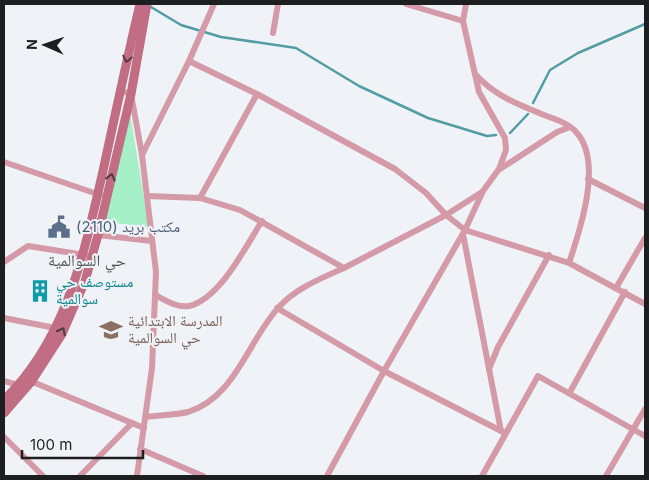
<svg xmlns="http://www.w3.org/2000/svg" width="649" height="480" viewBox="0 0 649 480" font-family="Inter,'Noto Naskh Arabic',sans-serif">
<rect width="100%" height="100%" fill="#eff3f8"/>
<!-- green -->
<path fill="#a6f0c7" d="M129 108 149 227 105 222Z"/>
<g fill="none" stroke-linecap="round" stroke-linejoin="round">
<!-- stream -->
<g stroke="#529da4" stroke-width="2.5">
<path d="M151 7 181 25 221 37 296 48 359 86 428 118 487 136 496 135"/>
<path d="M533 103 550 70 578 53 645 24"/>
<path d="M510 133 528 114"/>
</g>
<!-- minor -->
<g stroke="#d59aa7" stroke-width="6">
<path d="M463 21 466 4"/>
<path d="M273 33 278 4"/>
<path d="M189 61 257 94 395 169 426 193 446 215 465 230 569 263 645 304"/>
<path d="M475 74C495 96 517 104 544 115 555 119 570 124 577 133 603 163 580 230 569 263"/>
<path d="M121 91 131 94 142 155 156 272 152 368 137 476"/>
<path d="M142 155 189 61 214 4"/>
<path d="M4 162 100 195"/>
<path d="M500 169 557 132 570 127"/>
<path d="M588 179 645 208"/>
<path d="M147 196 200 198 257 94"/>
<path d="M200 198 240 210 344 268 446 215 482 192"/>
<path d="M463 234 501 431"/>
<path d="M98 235 152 241"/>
<path d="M4 262 28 246 85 255"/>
<path d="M616 288 645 238"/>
<path d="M155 295C165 300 177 308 189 306 220 299 246 246 262 221"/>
<path d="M277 308 384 371 505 433"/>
<path d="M4 318 55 328"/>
<path d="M489 369 498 347 549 255"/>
<path d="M28 380 144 428"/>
<path d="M4 381 18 385"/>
<path d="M570 392 625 292"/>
<path d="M146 417C159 415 175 415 188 412 236 397 248 340 279 307 296 288 322 278 344 268"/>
<path d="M4 437 43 476"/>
<path d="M140 449 203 476"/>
<path d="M80 476 132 423"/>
<path d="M327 476 384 371 465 230 483 191 499 169 506 150 505 138 479 92 463 21 406 4"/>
<path d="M482 476 538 376 645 436"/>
<path d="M606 476 645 409"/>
</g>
<!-- secondary -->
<g stroke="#c16d83" stroke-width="9">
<path d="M4 400C67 339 84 253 103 171 115 115 127 59 140 4"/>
<path d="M4 413 31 382 62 334 85 281 98 235 131 94 147 4"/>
</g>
</g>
<!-- one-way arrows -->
<defs><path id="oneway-chevron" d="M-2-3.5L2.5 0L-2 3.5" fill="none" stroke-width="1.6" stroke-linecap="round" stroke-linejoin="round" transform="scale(1.25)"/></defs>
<g stroke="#563a43">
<use href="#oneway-chevron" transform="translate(127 59) rotate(102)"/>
<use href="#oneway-chevron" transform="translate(111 177) rotate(-76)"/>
<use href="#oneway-chevron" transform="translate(62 331) rotate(-63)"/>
</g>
<!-- icons -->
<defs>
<symbol id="civic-bare" viewBox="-9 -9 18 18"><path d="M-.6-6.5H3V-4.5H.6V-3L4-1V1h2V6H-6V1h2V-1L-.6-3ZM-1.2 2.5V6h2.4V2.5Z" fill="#5c6f8a" stroke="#eff3f8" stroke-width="2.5" paint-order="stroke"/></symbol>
<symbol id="building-bare" viewBox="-9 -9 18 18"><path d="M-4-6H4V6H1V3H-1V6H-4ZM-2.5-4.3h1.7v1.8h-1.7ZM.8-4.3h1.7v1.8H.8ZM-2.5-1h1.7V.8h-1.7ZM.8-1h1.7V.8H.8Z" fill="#0f9aa8" stroke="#eff3f8" stroke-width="2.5" paint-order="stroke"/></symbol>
<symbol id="school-bare" viewBox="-9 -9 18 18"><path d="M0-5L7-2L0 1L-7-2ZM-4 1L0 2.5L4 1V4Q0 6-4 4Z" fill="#8d6e63" stroke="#eff3f8" stroke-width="2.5" paint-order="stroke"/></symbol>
</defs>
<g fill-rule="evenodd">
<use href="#civic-bare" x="43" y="211" width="32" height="32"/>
<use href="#building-bare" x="24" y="275" width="32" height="32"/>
<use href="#school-bare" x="95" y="314" width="32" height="32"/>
</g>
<g text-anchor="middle" stroke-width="4" stroke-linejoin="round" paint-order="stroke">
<!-- service labels -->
<g font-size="15" fill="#4e5e75" stroke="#eff3f8" text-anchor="start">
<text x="76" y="232">مكتب بريد (2110)</text>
</g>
<!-- culture labels -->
<g font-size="15" fill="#0d838f" stroke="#eff3f8" text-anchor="start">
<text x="56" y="287">مستوصف حي<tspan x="56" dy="17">سوالمية</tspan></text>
</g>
<!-- education labels -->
<g font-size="15" fill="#785e54" stroke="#eff3f8" text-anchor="start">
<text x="128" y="326">المدرسة الابتدائية<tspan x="128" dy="17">حي السوالمية</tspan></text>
</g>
<!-- neighbourhood labels -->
<g font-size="16" fill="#4f5256" stroke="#eff3f8">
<text x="87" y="266">حي السوالمية</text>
</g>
</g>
<!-- border -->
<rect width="649" height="480" fill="none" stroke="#1d1e20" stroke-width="10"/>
<!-- north arrow -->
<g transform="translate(45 45) rotate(272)" stroke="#eff3f8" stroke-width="4" paint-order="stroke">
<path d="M0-4L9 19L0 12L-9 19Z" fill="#1d1e20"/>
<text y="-8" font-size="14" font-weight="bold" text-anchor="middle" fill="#1d1e20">N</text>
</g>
<!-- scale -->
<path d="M22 450v8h121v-8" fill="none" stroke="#1d1e20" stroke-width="2.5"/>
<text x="30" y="450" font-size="15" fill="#1d1e20" stroke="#eff3f8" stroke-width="4" paint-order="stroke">100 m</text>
</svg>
